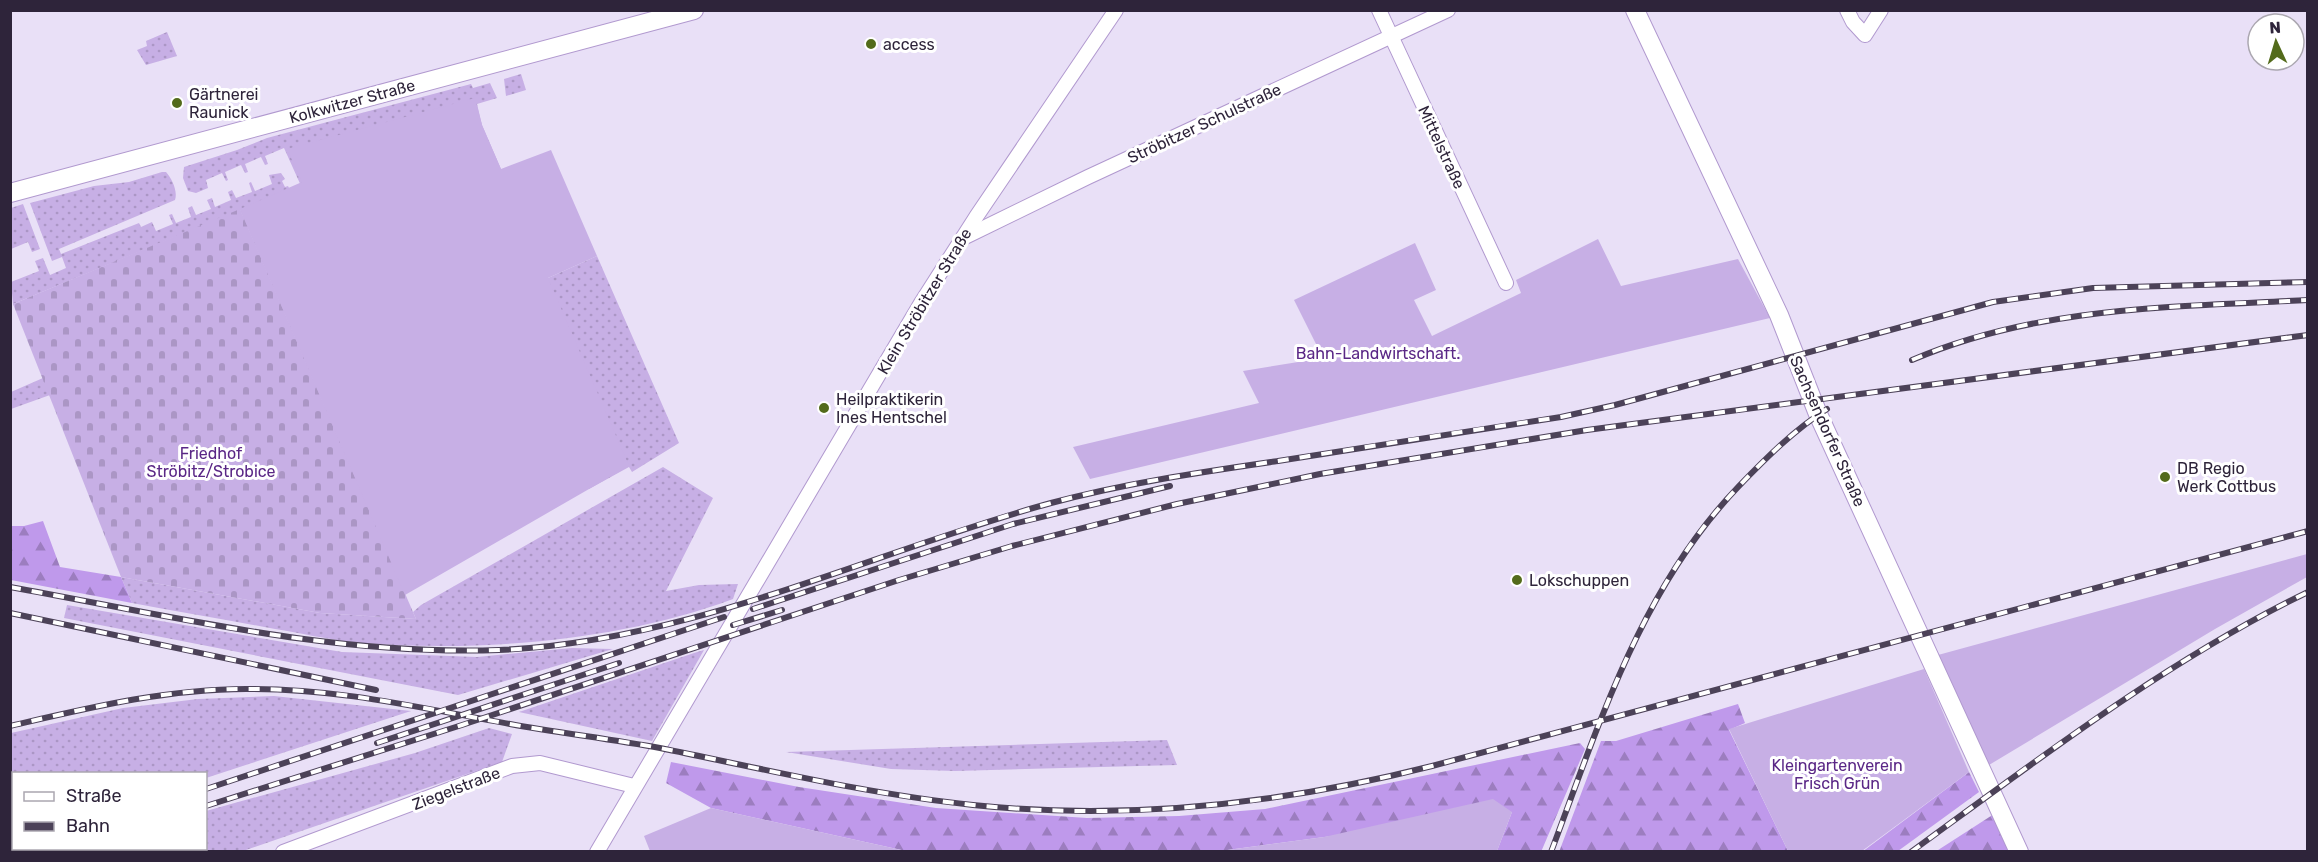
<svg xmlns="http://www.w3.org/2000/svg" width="2318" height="862" viewBox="0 0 2318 862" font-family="Rubik,sans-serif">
<defs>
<pattern id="grass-dots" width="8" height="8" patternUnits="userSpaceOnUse" patternTransform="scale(1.5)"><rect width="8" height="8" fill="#c7afe5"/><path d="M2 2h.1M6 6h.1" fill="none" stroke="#ab96c5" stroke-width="1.8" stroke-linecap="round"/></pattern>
<pattern id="forest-firs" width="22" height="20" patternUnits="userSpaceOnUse" patternTransform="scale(1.5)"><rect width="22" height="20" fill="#bf99eb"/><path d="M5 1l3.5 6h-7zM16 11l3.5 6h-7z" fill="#9c7dbf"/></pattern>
<pattern id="cemetery-stones" width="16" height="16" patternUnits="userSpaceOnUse" patternTransform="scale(1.5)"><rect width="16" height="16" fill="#c7afe5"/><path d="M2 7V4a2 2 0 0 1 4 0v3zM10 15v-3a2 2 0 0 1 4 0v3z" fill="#ab96c5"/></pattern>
</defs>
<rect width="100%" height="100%" fill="#e9e0f7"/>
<!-- grass -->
<g fill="url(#grass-dots)">
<path d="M167 32 177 56 146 65 137 50 147 46 146 41Z"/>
<path d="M521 74 526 90 506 96 504 79Z"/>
<path d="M490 83 497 98 477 104 482 125 548 278 597 256 679 443 632 472 629 467 589 489 308 191 302 188 284 148 265 156 268 164 265 165 261 157 245 164 248 172 245 173 241 165 225 172 228 180 226 181 222 173 206 180 208 188 196 193 188 191 183 178 184 167 237 150 267 138 471 84 473 88Z"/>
<path d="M162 172H166C172 179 178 191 175 200L59 249 61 254 139 223 141 227 152 222 156 231 173 224 169 215 172 214 176 223 191 217 188 208 192 206 196 215 211 209 207 200 212 198 215 207 231 200 228 192 232 190 236 198 252 192 249 183 251 182 255 191 272 184 269 175 281 173 285 179 282 181 285 187 288 186 290 190 405 595 240 210 13 304 11 282 39 271 35 261 43 258 50 275 66 268 62 257 52 261 30 203 94 186 129 182Z"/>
<path d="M23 204 40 249 32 252 28 242 11 249V208Z"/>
<path d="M43 378 50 395 11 409V392Z"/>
<path d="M663 467 713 498 666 591 699 585 738 584 733 599C617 642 473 653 351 642 326 639 300 633 275 629 227 620 179 612 132 603L121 577 320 613 416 619 413 612 421 605Z"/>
<path d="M67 605 342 652 477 657 572 648 613 649 458 695 64 618Z"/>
<path d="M704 650 652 741 519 712 694 653Z"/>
<path d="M274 696 411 711 206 778V774H14L13 828 11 829V733L123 708 198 699Z"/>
<path d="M489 728 512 734 502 762 243 851H51L63 848H206V811L415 753Z"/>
<path d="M1167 740 1177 765 955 771 891 769 786 752Z"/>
</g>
<!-- forest -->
<g fill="url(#forest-firs)">
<path d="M43 521 60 567 121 577 132 603 11 580V526H24Z"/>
<path d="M1738 704 1745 723 1729 730 1788 851 1559 852 1601 741H1616Z"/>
<path d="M1580 743 1585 749 1541 852 1497 851 1512 812 1220 851H906L711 808 666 783 671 762 799 787 936 808 1087 818 1179 816 1265 809Z"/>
<path d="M1969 772 1979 792 1898 851 1862 852Z"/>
<path d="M1994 814 2012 852H1935Z"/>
</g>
<!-- cemetery -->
<path fill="url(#cemetery-stones)" d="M240 209 416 619 320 613 121 577 13 304Z"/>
<!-- garden -->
<g fill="#c7afe5">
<path d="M475 98 482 125 501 169 551 150 597 256 548 278 629 466 405 595 240 209 302 182 287 149Z"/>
<path d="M1598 239 1621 286 1738 259 1770 318 1090 479 1073 447 1259 403 1243 371 1323 358 1294 300 1415 243 1436 290 1414 300 1432 336 1521 293 1516 280Z"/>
<path d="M2307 554V577L2215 629 1989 765 1938 655Z"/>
<path d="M1924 669 1969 772 1862 851H1788L1729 729Z"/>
<path d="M1493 799 1512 812 1497 851H1220L1324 837Z"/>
<path d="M711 808 906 851H650L644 836Z"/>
</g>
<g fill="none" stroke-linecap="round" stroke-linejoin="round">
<defs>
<g id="street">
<path d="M1379 10 1506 283"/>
<path d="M1847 10 1853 22 1865 35 1881 10"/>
<path d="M963 238 1088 177 1448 10"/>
<path d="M283 852 512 766 540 763 634 786"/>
<path d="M597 852 921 303 976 217 1116 10"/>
</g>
<g id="secondary">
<path d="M1635 10 1779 315 1818 414 2019 852"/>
<path d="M10 193 694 10"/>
</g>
</defs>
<!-- street casing -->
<use href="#street" stroke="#b199cf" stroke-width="16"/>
<!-- secondary casing -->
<use href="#secondary" stroke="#b199cf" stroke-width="20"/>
<!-- street -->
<use href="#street" stroke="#fff" stroke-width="14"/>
<!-- secondary -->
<use href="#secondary" stroke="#fff" stroke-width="18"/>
<defs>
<g id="rail">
<path d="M1912 360C2038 306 2173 307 2308 300"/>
<path d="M10 587C172 616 333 656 499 650 691 642 868 553 1051 503 1125 483 1202 472 1278 461 1372 446 1466 431 1561 417L1615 405 1993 302 2093 288 2308 282"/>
<path d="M753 609 1013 524 1170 486"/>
<path d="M10 613 376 690"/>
<path d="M733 625 782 610"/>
<path d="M10 726C88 708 165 689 246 689 338 688 420 708 510 724 560 733 611 739 660 748 764 769 867 794 973 805 1128 821 1282 804 1432 766L2308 531"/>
<path d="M377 743 619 663"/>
<path d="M206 789 724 617"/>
<path d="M206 806 462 725 899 580 1012 546 1177 504 1320 474 1587 430 2308 335"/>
<path d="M10 839 14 838"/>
<path d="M27 852 40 848"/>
<path d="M1551 852C1600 722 1641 588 1739 486 1766 458 1794 430 1827 409"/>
<path d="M1911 852C2037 760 2168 660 2308 592"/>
</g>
</defs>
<!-- rail casing -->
<use href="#rail" stroke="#4c4258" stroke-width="6"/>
<!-- rail -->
<use href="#rail" stroke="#fff" stroke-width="4" stroke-dasharray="11" stroke-linecap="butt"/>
</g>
<!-- markers -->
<g fill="#536b1b" stroke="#fff" stroke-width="2">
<circle cx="871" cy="44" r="6"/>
<circle cx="177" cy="103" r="6"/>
<circle cx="824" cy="408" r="6"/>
<circle cx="2165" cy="477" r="6"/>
<circle cx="1517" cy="580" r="6"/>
</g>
<g text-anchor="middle" stroke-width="6" stroke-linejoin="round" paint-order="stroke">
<!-- poi labels -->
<g font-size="16" fill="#2e243a" stroke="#fff" text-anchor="start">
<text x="883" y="50">access</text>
<text x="189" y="100">Gärtnerei<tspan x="189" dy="18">Raunick</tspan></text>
<text x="836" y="405">Heilpraktikerin<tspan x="836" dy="18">Ines Hentschel</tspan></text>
<text x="2177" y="474">DB Regio<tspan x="2177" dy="18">Werk Cottbus</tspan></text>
<text x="1529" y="586">Lokschuppen</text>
</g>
<!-- street labels -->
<g font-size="16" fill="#2e243a" stroke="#fff">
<text transform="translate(352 101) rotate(-15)" y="6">Kolkwitzer Straße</text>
<text transform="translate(1204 123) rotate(-25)" y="6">Ströbitzer Schulstraße</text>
<text transform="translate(1442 147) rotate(65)" y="6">Mittelstraße</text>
<text transform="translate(924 301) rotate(-59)" y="6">Klein Ströbitzer Straße</text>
<text transform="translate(1828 431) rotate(66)" y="6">Sachsendorfer Straße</text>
<text transform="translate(456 788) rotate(-21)" y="6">Ziegelstraße</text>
</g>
<!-- park labels -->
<g font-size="16" fill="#5a2786" stroke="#fff">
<text x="1378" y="359">Bahn-Landwirtschaft.</text>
<text x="211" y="459">Friedhof<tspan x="211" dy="18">Ströbitz/Strobice</tspan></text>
<text x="1837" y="771">Kleingartenverein<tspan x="1837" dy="18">Frisch Grün</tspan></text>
</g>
</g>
<!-- border -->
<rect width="2318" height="862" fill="none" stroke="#2e243a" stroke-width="24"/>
<!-- legend -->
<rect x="12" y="772" width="195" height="78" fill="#ffffff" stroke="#aba7b0" stroke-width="1.5"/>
<rect x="24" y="792" width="30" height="9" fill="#ffffff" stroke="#aba7b0" stroke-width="1.5"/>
<text x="66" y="802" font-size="18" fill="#2e243a">Straße</text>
<rect x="24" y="822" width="30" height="9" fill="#4c4258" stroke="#aba7b0" stroke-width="1.5"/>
<text x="66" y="832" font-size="18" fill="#2e243a">Bahn</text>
<!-- north arrow -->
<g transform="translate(2276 42) rotate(356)"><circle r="28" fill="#ffffff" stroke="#aba7b0" stroke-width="1.5"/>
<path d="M0-4.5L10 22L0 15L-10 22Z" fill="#536b1b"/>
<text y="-9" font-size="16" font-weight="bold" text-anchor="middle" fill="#2e243a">N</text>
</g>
</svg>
